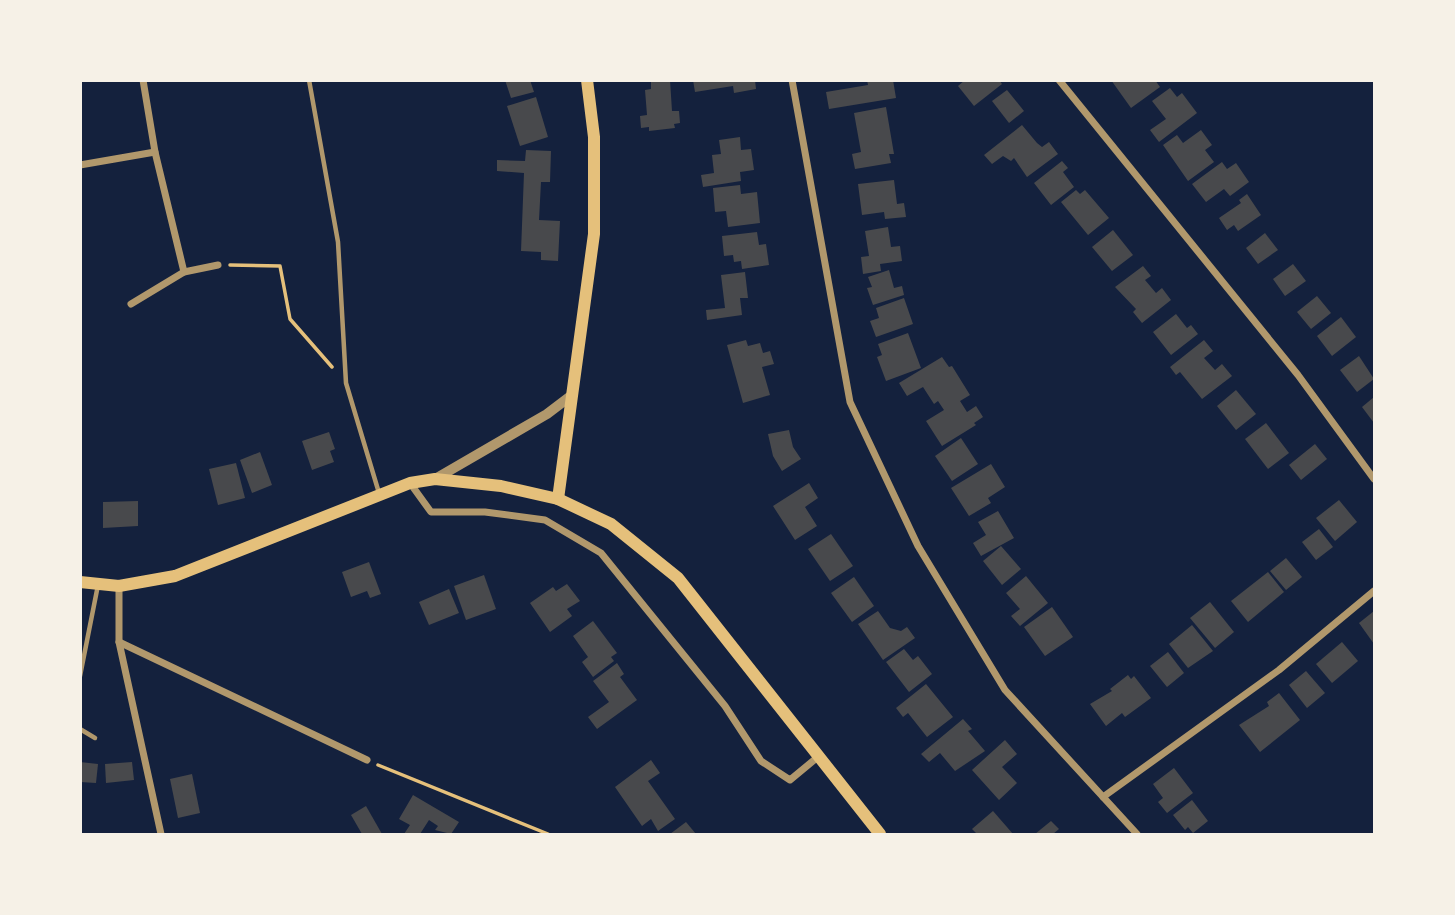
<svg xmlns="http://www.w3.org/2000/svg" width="1455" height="915" viewBox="0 0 1455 915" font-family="'PT Sans',sans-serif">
<rect width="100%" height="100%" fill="#14213d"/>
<!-- building -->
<g fill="#48494c">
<path d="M505 80H530L534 92 511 98Z"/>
<path d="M651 80H670L672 111H679L680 123 674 124 675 128 649 131V127L641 128 640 116 647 115 645 90 651 89Z"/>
<path d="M693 80H755L756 89 734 93 733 86 695 92Z"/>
<path d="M867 80H893L896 98 829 109 826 92 868 85Z"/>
<path d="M965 80H999L1002 84 974 106 958 86Z"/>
<path d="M1111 80H1155L1160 87 1131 108Z"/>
<path d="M1170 88 1177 97 1182 93 1197 113 1159 142 1150 130 1166 119 1152 101Z"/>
<path d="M1007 90 1024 111 1009 123 992 101Z"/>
<path d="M536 97 548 137 520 146 507 106Z"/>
<path d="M886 107 894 154H889L891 163 855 169 852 154 861 152 854 113Z"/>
<path d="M1022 125 1037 143 1042 147 1049 142 1058 154 1027 177 1014 158 1011 161 1003 156 992 164 984 155Z"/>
<path d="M1201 130 1212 145 1205 150 1214 162 1188 181 1163 145 1177 135 1183 143Z"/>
<path d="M740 137 741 150 751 149 754 170 740 172 741 181 703 187 701 175 714 173 712 155 721 154 719 140Z"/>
<path d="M526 150 551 151 550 182H541L539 220 560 221 558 261 541 260V252L521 251 524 173 497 171V160L525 161Z"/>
<path d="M1062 161 1068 168 1063 172 1074 187 1051 205 1034 183Z"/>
<path d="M1222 162 1227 169 1236 163 1249 182 1230 196 1224 189 1206 202 1192 184Z"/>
<path d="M894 180 897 204 904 203 906 217 885 219 884 212 862 215 858 184Z"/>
<path d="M740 185 741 194 757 192 760 223 728 227 726 211 715 212 713 188Z"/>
<path d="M1076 190 1080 194 1085 190 1109 218 1088 235 1061 202Z"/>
<path d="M1247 194 1261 215 1238 231 1234 225 1227 230 1219 218 1241 203 1239 200Z"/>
<path d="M888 227 891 247 900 246 902 261 880 264 881 271 863 274 861 257 869 256 865 231Z"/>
<path d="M1113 230 1133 255 1112 271 1092 247Z"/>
<path d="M757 232 759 245 766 244 769 265 742 269 741 261 734 262 733 255 724 256 722 236Z"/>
<path d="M1265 233 1278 250 1258 264 1246 248Z"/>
<path d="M1293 264 1306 281 1285 296 1273 279Z"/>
<path d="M1143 266 1151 276 1145 280 1156 293 1162 288 1171 300 1142 323 1133 312 1136 309 1115 287Z"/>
<path d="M889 270 894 288 902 286 904 295 873 305 867 288 872 287 868 277Z"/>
<path d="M745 272 748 298H740L742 315 707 320 706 310 725 308 721 275Z"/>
<path d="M1317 296 1331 313 1311 329 1297 312Z"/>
<path d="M904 298 913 324 876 337 870 321 879 318 876 308Z"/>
<path d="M1176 314 1187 328 1191 325 1198 334 1171 355 1153 332Z"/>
<path d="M1341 317 1356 337 1332 356 1317 336Z"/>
<path d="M908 333 921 368 886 381 877 357 882 355 878 344Z"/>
<path d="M746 340 748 346 760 343 763 353 770 351 774 364 762 367 770 395 743 403 727 345Z"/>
<path d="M1204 340 1213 351 1204 358 1215 370 1222 364 1232 376 1202 399 1180 372 1176 375 1170 367Z"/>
<path d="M1359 356 1374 379 1357 392 1340 370Z"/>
<path d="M942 357 949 367 952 366 970 395 960 401 967 412 976 406 983 417 974 423 976 425 942 446 926 421 944 410 938 401 934 404 923 387 907 396 899 383Z"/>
<path d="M1236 390 1256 414 1236 430 1217 406Z"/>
<path d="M1374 397V423L1362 407Z"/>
<path d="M1266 423 1289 453 1268 469 1245 439Z"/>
<path d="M789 430 793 447 801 459 782 471 773 456 768 434Z"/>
<path d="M329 432 335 449 330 451 334 462 312 470 302 441Z"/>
<path d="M961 438 978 464 952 481 935 456Z"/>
<path d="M1315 444 1327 459 1301 480 1289 465Z"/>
<path d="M260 452 272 485 252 493 240 460Z"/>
<path d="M236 463 245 498 218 505 209 469Z"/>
<path d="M991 464 1005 487 988 498 991 503 969 516 951 488Z"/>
<path d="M809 483 818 498 805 507 817 526 795 540 773 506Z"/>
<path d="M1339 500 1357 522 1335 541 1316 518Z"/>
<path d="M138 501V526L103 528V502Z"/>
<path d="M998 511 1014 538 981 556 973 543 986 535 978 522Z"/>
<path d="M1319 529 1333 547 1316 560 1302 542Z"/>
<path d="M831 534 853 566 830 581 808 549Z"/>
<path d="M1001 546 1021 569 1002 585 983 561Z"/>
<path d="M1286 558 1302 577 1286 590 1270 571Z"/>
<path d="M369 562 381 594 370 598 367 591 351 597 342 572Z"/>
<path d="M1268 572 1284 592 1248 622 1231 601Z"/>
<path d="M484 575 496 609 466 620 454 586Z"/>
<path d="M1026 576 1048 603 1020 626 1011 616 1020 609 1006 593Z"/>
<path d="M854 577 874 606 852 622 831 593Z"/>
<path d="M567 584 580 601 567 609 572 616 550 632 530 603 553 587 556 591Z"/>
<path d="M449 589 459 613 429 625 419 602Z"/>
<path d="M1210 602 1234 632 1215 648 1190 618Z"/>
<path d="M1052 607 1073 637 1045 656 1024 627Z"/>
<path d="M878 611 890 628 901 631 907 627 915 638 883 660 858 624Z"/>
<path d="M1374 611V644L1359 623Z"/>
<path d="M593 621 617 653 611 657 614 661 593 677 582 662 588 657 573 636Z"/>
<path d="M1192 625 1213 651 1188 668 1169 644Z"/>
<path d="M1342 642 1358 661 1332 683 1316 664Z"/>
<path d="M904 649 913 660 918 656 932 674 909 692 886 662Z"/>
<path d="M1168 652 1184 673 1167 687 1150 666Z"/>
<path d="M617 663 624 674 620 677 637 700 597 729 588 717 609 702 593 681Z"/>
<path d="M1306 671 1325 693 1307 708 1289 685Z"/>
<path d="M1128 675 1131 679 1134 676 1151 698 1125 717 1122 713 1106 726 1090 704 1112 691 1110 689Z"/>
<path d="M926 684 953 717 927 737 908 713 903 717 896 708Z"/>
<path d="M1279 693 1300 720 1260 752 1239 725 1269 706 1267 702Z"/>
<path d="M963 719 972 729 968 731 985 751 955 771 940 753 929 762 921 754Z"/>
<path d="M1005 740 1017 754 1002 767 1017 783 999 800 972 770Z"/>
<path d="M651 760 660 773 648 781 675 819 658 831 651 819 642 826 615 787Z"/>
<path d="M80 762 98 764 96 783 80 782Z"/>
<path d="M132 762 134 780 106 783 105 764Z"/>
<path d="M1174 768 1193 793 1167 813 1158 802 1163 798 1153 784Z"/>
<path d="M192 774 200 813 178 818 170 779Z"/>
<path d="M413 795 459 822 451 834 435 830 438 826 429 820 420 834H404L410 825 399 819Z"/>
<path d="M1192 800 1208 821 1193 833 1188 827 1185 830 1173 815Z"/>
<path d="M366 806 382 834H362L351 815Z"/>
<path d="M993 811 1013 834H977L972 829Z"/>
<path d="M1051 821 1059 829 1053 834H1035Z"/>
<path d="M686 822 696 834H670Z"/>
</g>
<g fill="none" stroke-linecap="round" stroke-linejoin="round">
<!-- path -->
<g stroke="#e5c07b" stroke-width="3.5">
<path d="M230 265 280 266 290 319 332 367"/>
<path d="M378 765 548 834"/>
</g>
<!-- service -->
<g stroke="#b1986c" stroke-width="4.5">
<path d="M309 80 338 242 346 383 379 493"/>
<path d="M80 676 98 585"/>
<path d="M80 729 95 738"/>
</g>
<!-- minor -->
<g stroke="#b1986c" stroke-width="7">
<path d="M143 80 155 152 184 272"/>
<path d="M792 80 850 402 918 546 1005 690 1137 834"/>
<path d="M1059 80 1298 375 1374 479"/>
<path d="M80 165 155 152"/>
<path d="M131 304 184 272 218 265"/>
<path d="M410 483 431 512H485L545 520 601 553 725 706 761 761 790 780 819 756"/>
<path d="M119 586V642L161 834"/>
<path d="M119 642 367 760"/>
<path d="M1103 797 1279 670 1374 591"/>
</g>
<!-- tertiary -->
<path stroke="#b1986c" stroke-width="10" d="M435 479 547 414 572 395"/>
<!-- secondary -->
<g stroke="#e5c07b" stroke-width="12">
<path d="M558 499 594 234V137L587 80"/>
<path d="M80 582 119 586 175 576 410 483 435 479 501 486 558 499 611 524 678 578 880 834"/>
</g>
</g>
<!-- border -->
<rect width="1455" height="915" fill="none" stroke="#f6f1e7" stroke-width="164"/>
</svg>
